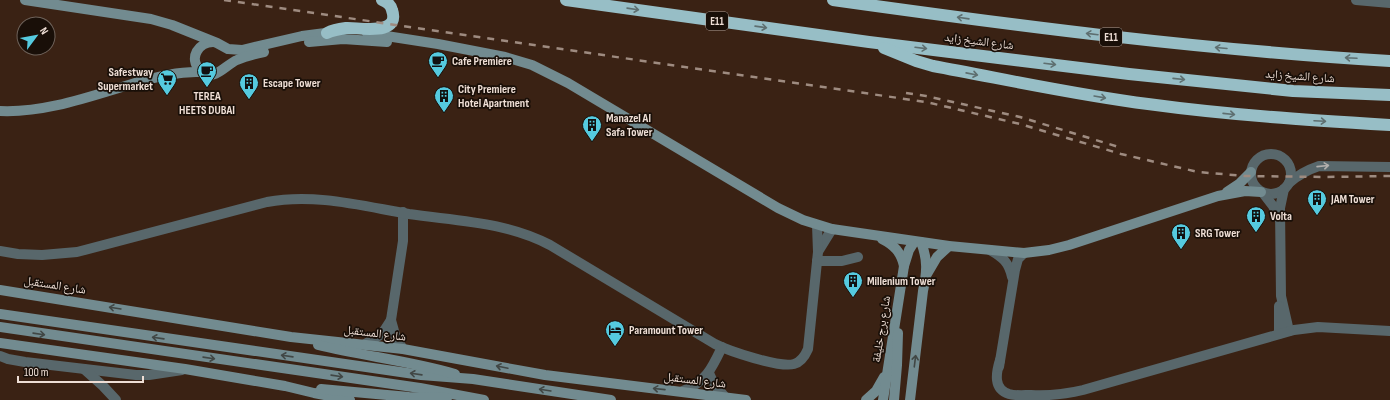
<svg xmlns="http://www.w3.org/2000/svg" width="1390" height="400" viewBox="0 0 1390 400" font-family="'Sofia Sans Condensed','Noto Naskh Arabic',sans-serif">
<rect width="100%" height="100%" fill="#3a2214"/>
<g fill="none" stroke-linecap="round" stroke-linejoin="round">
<!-- street -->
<g stroke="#58676b" stroke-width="10">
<path d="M1356 0 1390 3"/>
<circle cx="1271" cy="174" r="20"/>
<path d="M1289 183C1298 175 1307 170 1319 166L1390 167"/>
<path d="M1284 189 1280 208 1281 296 1289 331"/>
<path d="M1263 193 1273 206 1279 218"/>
<path d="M403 212V241L391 320 396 338 403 349"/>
<path d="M819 250 832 229"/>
<path d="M990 250C1003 257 1009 263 1012 277"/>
<path d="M0 251 18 254 42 255 77 252 267 202C315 193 362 206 409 214 457 221 507 222 550 245L715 344C729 351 779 368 794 364 801 362 805 356 808 349L818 252 817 225"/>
<path d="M817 261H842L858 257"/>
<path d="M1279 334V306"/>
<path d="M365 344 382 334 391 320"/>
<path d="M0 356 8 359 25 362 136 375H149L182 370"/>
<path d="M1000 360C996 373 993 389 1009 394 1016 396 1024 395 1031 395 1049 396 1066 394 1083 390L1294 330 1318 327 1390 331"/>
<path d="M999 367 1015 270 1018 259 1024 253"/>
<path d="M84 369 103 386 116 400"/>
<path d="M709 373 714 384 725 397"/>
<path d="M683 391C706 382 712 368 722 347"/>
</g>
<!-- secondary -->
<g stroke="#728b90" stroke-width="10">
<path d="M25 0 151 19 172 25 217 43 228 49 242 50 302 36 333 32"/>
<path d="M367 33 438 44 505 57 532 65 568 83 778 208 803 220 832 229 949 246 1024 253 1049 250 1069 245 1218 196 1245 191 1261 192"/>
<path d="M213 42C199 42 188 58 200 70 213 84 225 65 237 60 246 56 255 54 264 52"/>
<path d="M309 42 343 39 387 42"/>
<path d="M0 111C46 113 91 96 135 83 157 77 178 71 201 72"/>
<path d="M1227 192 1239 184 1251 172"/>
<path d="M882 239C894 245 901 252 904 266"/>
<path d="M927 274 937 257 949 246"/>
<path d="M0 290 291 337 403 349 545 375 746 400"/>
<path d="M0 314 421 375 473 379 611 400"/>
<path d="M0 327 420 388 484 400"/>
<path d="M0 343 185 369 285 386 314 393 350 400"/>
<path d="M318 345C363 356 410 361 455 374"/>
<path d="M321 389 409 397 447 398"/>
<path d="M866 400 876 391 884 377"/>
<path d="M883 400 904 266 909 250 914 242"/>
<path d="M894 400 897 365 898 333"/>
<path d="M910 400 923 291C927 272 928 260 921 242"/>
</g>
<!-- highway -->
<g stroke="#97bec6" stroke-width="12">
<path d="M566 0 869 42 1129 74 1293 91 1390 95"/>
<path d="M833 0C1018 26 1203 50 1390 61"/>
<path d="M327 33C333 30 339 29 346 28 358 27 401 37 392 10 391 5 387 2 382 0"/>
<path d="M884 48 916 61 933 66C1004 79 1076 95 1148 104 1228 115 1309 120 1390 125"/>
</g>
<!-- rail -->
<g stroke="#9e8b80" stroke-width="2.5" stroke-dasharray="7 7" stroke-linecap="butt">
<path d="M224 0 926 102 1020 124 1121 154 1198 172 1245 176 1324 177 1390 176"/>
<path d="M906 93 926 96 1020 117 1122 148"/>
</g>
</g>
<!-- one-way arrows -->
<defs><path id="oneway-shaft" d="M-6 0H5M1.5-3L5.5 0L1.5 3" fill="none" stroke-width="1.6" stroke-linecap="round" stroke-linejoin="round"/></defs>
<g stroke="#5e6f70">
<use href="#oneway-shaft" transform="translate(633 9) rotate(8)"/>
<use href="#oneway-shaft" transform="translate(963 18) rotate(-172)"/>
<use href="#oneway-shaft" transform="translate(761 27) rotate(8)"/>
<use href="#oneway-shaft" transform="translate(1092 34) rotate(-173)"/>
<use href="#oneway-shaft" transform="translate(921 48) rotate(7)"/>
<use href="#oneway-shaft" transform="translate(1221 48) rotate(-175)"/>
<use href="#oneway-shaft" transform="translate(1351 58) rotate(-177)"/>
<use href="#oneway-shaft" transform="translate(1050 64) rotate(7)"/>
<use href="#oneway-shaft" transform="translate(972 74) rotate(11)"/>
<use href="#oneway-shaft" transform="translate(1179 79) rotate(6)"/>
<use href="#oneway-shaft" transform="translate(1100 97) rotate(10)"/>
<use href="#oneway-shaft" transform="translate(1229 114) rotate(6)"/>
<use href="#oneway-shaft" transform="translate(1320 121) rotate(3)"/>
</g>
<use stroke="#b2aeab" href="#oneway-shaft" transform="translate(1323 166) rotate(-6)"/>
<g stroke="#414745">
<use href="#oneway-shaft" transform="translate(115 308) rotate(-171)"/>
<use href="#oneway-shaft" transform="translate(39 334) rotate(8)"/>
<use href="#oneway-shaft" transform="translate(158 338) rotate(-172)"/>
<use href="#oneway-shaft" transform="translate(287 356) rotate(-172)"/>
<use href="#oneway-shaft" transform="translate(209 358) rotate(8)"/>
<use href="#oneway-shaft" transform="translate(915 361) rotate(-83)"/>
<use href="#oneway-shaft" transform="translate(502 367) rotate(-168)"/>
<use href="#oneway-shaft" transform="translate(416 374) rotate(-172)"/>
<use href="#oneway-shaft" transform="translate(337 376) rotate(8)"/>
<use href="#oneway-shaft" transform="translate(659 389) rotate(-174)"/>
<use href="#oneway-shaft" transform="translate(545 390) rotate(-171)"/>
</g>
<!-- icons -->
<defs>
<symbol id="cafe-pin" viewBox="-11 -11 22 30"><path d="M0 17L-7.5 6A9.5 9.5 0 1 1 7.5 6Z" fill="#55cadf" stroke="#190f08"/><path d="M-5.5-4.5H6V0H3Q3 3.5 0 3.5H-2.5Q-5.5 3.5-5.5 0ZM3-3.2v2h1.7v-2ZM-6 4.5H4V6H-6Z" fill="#111"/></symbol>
<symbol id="supermarket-pin" viewBox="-11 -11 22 30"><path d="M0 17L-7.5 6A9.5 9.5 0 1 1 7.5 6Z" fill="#55cadf" stroke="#190f08"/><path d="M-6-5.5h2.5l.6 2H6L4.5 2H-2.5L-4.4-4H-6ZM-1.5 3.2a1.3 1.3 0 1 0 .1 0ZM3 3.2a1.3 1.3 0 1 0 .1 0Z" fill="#111"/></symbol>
<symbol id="building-pin" viewBox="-11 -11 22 30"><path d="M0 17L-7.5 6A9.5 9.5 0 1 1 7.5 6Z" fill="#55cadf" stroke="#190f08"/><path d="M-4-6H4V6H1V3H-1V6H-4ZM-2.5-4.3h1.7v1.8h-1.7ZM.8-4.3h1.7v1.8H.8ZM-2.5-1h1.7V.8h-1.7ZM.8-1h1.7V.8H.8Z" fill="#111"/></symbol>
<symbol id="hotel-pin" viewBox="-11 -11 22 30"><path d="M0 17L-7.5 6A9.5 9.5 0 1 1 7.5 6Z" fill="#55cadf" stroke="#190f08"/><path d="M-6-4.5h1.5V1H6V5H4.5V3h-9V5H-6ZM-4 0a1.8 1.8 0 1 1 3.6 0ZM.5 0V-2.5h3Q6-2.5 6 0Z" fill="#111"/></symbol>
</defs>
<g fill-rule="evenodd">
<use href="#cafe-pin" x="427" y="50" width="22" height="30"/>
<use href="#cafe-pin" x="196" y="60" width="22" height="30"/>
<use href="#supermarket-pin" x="156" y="68" width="22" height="30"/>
<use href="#building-pin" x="238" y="72" width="22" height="30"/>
<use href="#building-pin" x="433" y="85" width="22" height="30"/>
<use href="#building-pin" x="581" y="114" width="22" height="30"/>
<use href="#building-pin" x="1306" y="188" width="22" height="30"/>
<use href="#building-pin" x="1245" y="205" width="22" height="30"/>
<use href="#building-pin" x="1170" y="222" width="22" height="30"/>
<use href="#building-pin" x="842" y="270" width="22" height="30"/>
<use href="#hotel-pin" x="604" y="319" width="22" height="30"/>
</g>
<g text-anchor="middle" stroke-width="3.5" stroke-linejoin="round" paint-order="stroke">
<!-- shield labels -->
<g fill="#190f08" stroke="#aea098" stroke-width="1">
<rect x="706" y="12" width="22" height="18" rx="3"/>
<rect x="1100" y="28" width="22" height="18" rx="3"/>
</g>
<g font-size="11" font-weight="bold" fill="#eeded5">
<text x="717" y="25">E11</text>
<text x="1111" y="41">E11</text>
</g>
<!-- street labels -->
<g font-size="12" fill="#eeded5" stroke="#190f08">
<text transform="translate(979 41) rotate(7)" y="4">شارع الشيخ زايد</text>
<text transform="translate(1300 76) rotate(4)" y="4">شارع الشيخ زايد</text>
<text transform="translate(55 285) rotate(9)" y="4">شارع المستقبل</text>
<text transform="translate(881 329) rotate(-81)" y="4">شارع برج خليفة</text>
<text transform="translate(375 333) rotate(7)" y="4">شارع المستقبل</text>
<text transform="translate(695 380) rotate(7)" y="4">شارع المستقبل</text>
</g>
<!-- poi labels -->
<g font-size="12" font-weight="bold" fill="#eeded5" stroke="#190f08" text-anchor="start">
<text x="452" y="65">Cafe Premiere</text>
<text x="153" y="76" text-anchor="end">Safestway<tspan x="153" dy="14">Supermarket</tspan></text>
<text x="263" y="87">Escape Tower</text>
<text x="458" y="93">City Premiere<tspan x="458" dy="14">Hotel Apartment</tspan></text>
<text x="207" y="100" text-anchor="middle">TEREA<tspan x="207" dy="14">HEETS DUBAI</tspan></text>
<text x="606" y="122">Manazel Al<tspan x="606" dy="14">Safa Tower</tspan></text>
<text x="1331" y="203">JAM Tower</text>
<text x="1270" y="220">Volta</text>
<text x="1195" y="237">SRG Tower</text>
<text x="867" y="285">Millenium Tower</text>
<text x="629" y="334">Paramount Tower</text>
</g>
</g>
<!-- north arrow -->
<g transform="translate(36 36) rotate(58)"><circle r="19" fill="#190f08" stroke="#6e625a"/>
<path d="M0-3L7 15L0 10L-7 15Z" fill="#55cadf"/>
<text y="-6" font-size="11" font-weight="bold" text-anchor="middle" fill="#eeded5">N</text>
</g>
<!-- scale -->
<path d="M18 376v6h125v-6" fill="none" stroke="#eeded5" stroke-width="2"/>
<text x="24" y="376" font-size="12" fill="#eeded5" stroke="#190f08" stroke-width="3" paint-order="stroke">100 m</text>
</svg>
